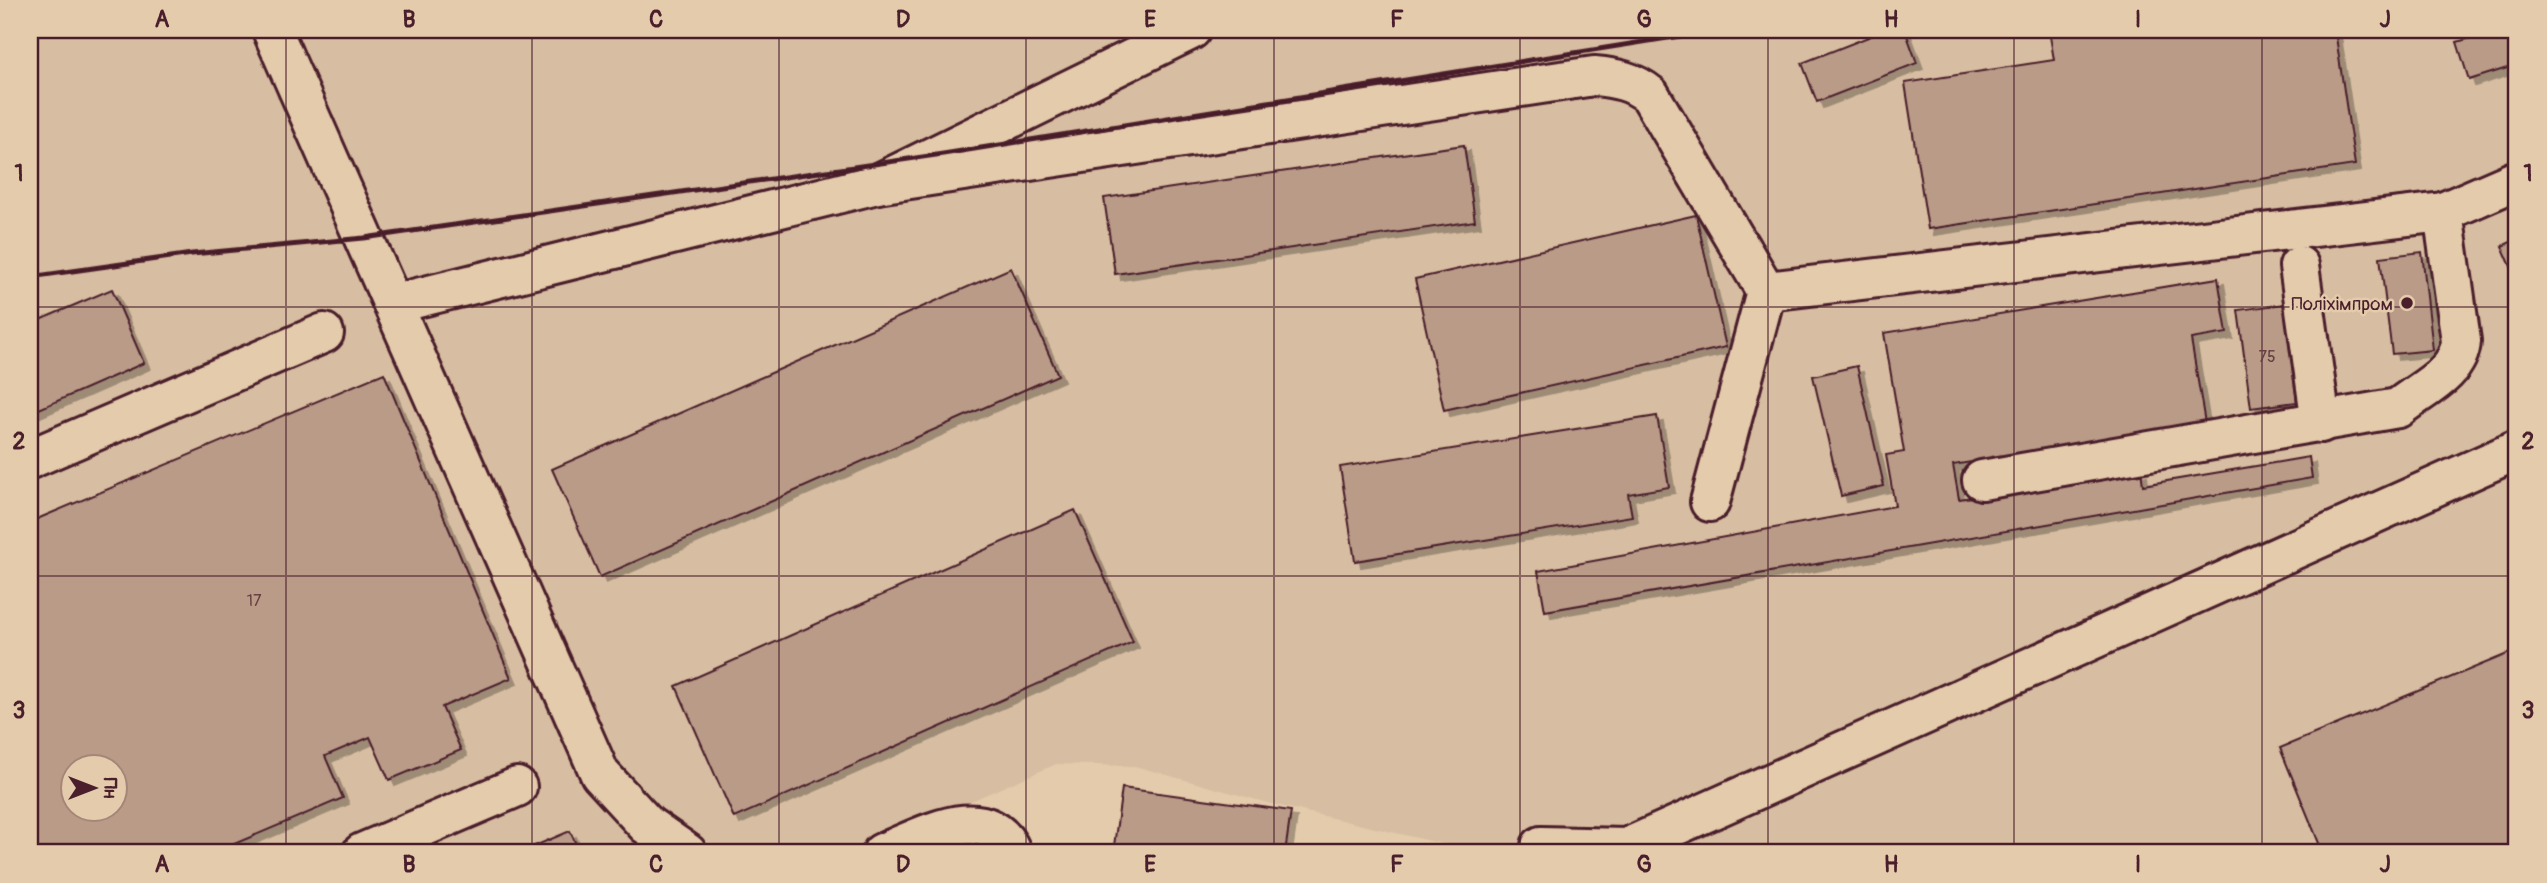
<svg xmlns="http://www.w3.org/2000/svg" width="2547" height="883" viewBox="0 0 2547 883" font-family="Pangolin,sans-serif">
<defs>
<filter id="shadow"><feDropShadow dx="6" dy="6" stdDeviation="0" flood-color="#0004"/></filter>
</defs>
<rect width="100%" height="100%" fill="#e4cbac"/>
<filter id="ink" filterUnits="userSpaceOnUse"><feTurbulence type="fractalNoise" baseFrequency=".0143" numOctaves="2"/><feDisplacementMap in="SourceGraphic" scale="14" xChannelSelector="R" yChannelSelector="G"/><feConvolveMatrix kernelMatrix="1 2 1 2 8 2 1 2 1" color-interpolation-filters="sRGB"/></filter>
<g filter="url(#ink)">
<!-- built -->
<path fill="#d7bda1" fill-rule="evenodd" d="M30 30H2517V853H1482L1268 803 1135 766 1056 764 852 853H30ZM74 768H116V810H74Z"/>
<!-- building -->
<g fill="#b99b88" stroke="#4a1f2b" stroke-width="2" fill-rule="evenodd" filter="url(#shadow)">
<path d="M1886 30H1905L1917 63 1817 102 1802 63Z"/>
<path d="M2049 30H2335L2355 165 1928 229 1905 83 2054 60Z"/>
<path d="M2498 30H2517V65L2469 80 2457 42Z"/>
<path d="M1464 145 1475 221 1115 274 1104 198Z"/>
<path d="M1696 215 1726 347 1444 410 1415 279Z"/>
<path d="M2517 239V280L2502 246Z"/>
<path d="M2422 252 2433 350 2392 354 2380 257Z"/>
<path d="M1011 268 1058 375 600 577 552 469Z"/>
<path d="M2218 278 2227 333 2191 339 2205 423 1953 465 1959 499 2141 470 2143 485 2309 457 2312 478 1545 611 1538 571 1895 506 1886 455 1904 452 1884 333Z"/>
<path d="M112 289 144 363 30 413V324Z"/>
<path d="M2284 304 2297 402 2251 408 2238 310Z"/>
<path d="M1857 366 1884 486 1841 496 1813 376Z"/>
<path d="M384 373 511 678 442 707 461 750 389 780 370 737 325 756 343 798 213 853H30V522ZM74 768H116V810H74Z"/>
<path d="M1657 416 1669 487 1628 494 1632 516 1355 561 1340 467Z"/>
<path d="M1075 510 1133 642 734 818 676 686Z"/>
<path d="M2517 650V853H2323L2280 748Z"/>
<path d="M1122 788 1291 811 1285 853H1113Z"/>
<path d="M570 831 580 853H518Z"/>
</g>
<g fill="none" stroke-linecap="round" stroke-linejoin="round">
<defs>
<g id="minor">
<path d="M272 30 600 774 647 825 687 853"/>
<path d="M877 184 1594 76C1616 78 1633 81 1650 95L1766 291 2443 212 2517 180"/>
<path d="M2299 266 2321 423"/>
<path d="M393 304 877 184 1191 30"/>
<path d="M30 459 324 333"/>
<path d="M1982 480 2398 408C2421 389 2459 374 2461 341L2443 212"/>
<path d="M1710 502 1766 291"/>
<path d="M1541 846 1626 848 2517 450"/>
<path d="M362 853 517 787"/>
<path d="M882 853C921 838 988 797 1012 853"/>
</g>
</defs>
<!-- minor casing -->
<use href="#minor" stroke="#4a1f2b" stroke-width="44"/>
<!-- minor -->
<use href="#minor" stroke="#e4cbac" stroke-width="38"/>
<!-- rail -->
<path stroke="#4a1f2b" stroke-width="5" d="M30 277 192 254 364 238 943 154 1718 30"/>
</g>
</g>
<!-- grid -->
<path fill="none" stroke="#4a1f2b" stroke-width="2" stroke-opacity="0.55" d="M286 30V853M532 30V853M779 30V853M1026 30V853M1274 30V853M1520 30V853M1768 30V853M2014 30V853M2262 30V853M30 307H2517M30 576H2517"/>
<!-- markers -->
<circle fill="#4a1f2b" stroke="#e4cbac" stroke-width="2.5" cx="2407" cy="303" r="7"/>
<g text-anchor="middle" stroke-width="5" stroke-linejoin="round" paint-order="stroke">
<!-- number labels -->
<g font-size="16" fill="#663e42">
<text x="2267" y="362">75</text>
<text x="254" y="606">17</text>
</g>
<!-- poi labels -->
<g font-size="19" fill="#4a1f2b" stroke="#e4cbac" text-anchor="end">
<text x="2393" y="310">Поліхімпром</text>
</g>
</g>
<!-- margin -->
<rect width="2547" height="883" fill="none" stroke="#e4cbac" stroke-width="77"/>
<!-- north arrow -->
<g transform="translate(94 788) rotate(90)"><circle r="33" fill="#e4cbac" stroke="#a68678" stroke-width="2"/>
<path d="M0-5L12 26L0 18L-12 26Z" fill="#4a1f2b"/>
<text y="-10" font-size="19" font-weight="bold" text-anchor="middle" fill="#4a1f2b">Пн</text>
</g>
<rect x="38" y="38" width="2470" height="806" fill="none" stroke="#4a1f2b" stroke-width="2.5"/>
<g font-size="23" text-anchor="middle" font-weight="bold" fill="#4a1f2b">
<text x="162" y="27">A</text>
<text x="409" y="27">B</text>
<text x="656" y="27">C</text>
<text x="903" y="27">D</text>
<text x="1150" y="27">E</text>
<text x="1397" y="27">F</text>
<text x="1644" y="27">G</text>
<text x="1891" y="27">H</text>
<text x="2138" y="27">I</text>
<text x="2385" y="27">J</text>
<text x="19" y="181">1</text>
<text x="2528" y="181">1</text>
<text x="19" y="449">2</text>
<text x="2528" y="449">2</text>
<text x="19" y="718">3</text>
<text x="2528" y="718">3</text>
<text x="162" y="872">A</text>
<text x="409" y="872">B</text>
<text x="656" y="872">C</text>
<text x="903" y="872">D</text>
<text x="1150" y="872">E</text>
<text x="1397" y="872">F</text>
<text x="1644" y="872">G</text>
<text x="1891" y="872">H</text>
<text x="2138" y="872">I</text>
<text x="2385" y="872">J</text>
</g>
</svg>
